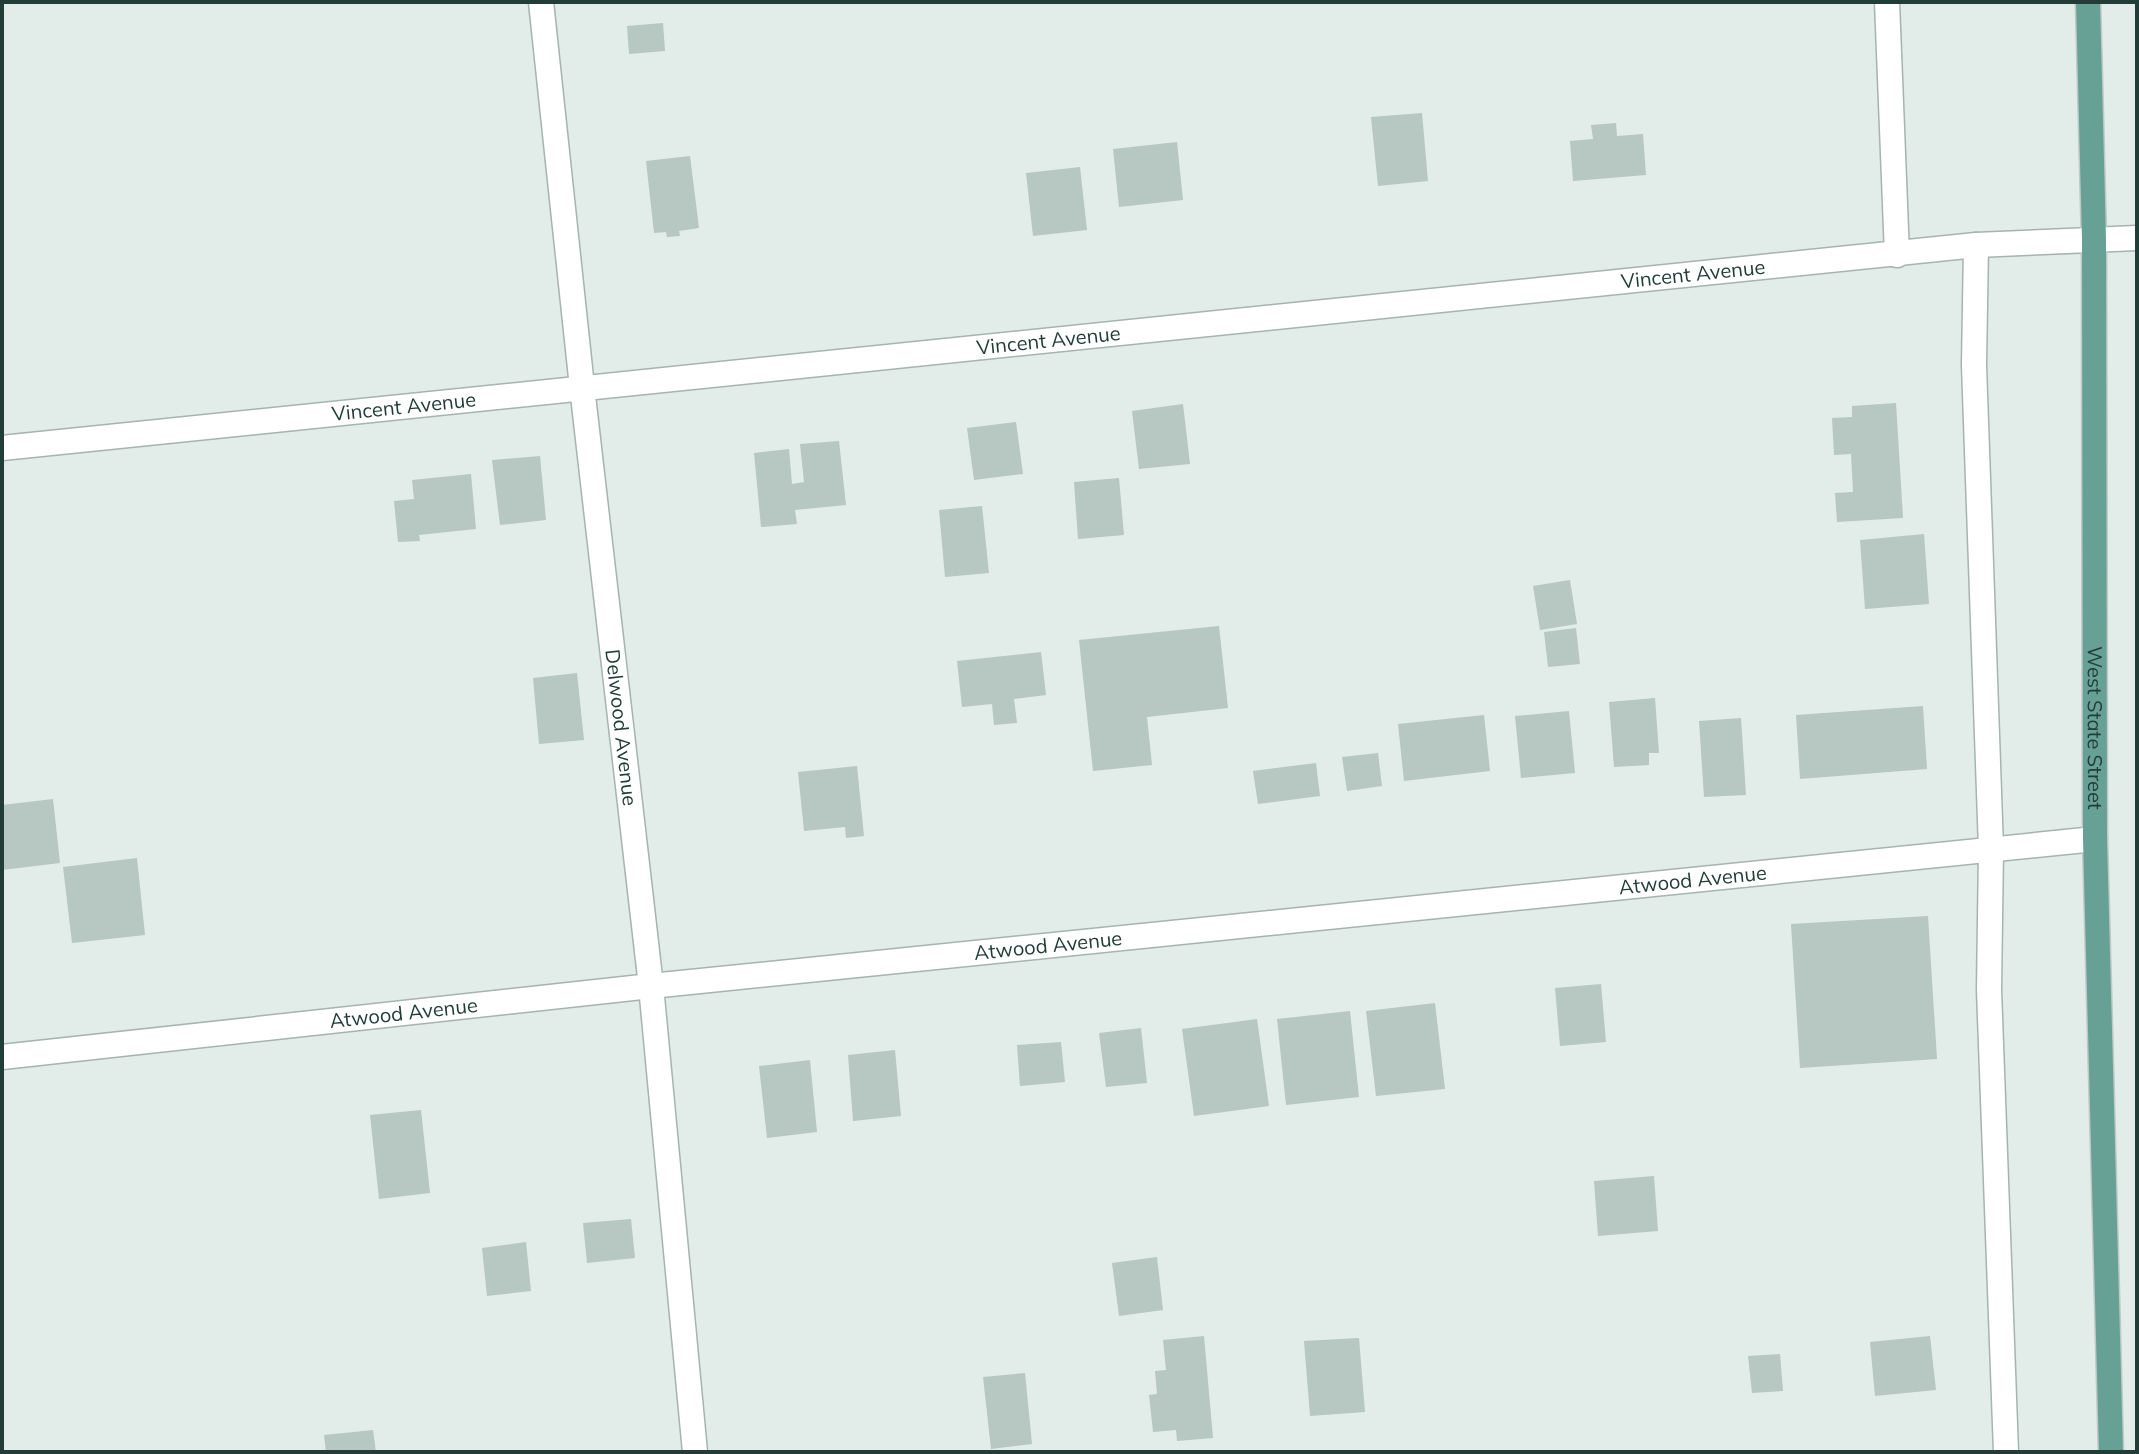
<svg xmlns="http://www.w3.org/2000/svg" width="2139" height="1454" viewBox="0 0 2139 1454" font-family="Mulish,sans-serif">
<rect width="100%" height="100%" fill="#e2ece8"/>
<!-- building -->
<g fill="#b7c7c1">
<path d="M663 23 665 51 629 54 627 26Z"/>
<path d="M1422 113 1428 181 1378 186 1371 117Z"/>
<path d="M1616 123 1617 136 1643 134 1646 175 1573 181 1570 141 1593 139 1591 125Z"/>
<path d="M1177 142 1183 200 1119 207 1113 149Z"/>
<path d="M690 156 699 228 679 231 680 236 667 237 666 232 654 233 646 161Z"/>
<path d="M1080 167 1087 230 1033 236 1026 173Z"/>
<path d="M1896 403 1903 518 1837 522 1835 493 1853 492 1851 454 1834 455 1832 418 1852 417V406Z"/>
<path d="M1183 404 1190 464 1139 469 1132 411Z"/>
<path d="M1016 422 1023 474 974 480 967 428Z"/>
<path d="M839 441 846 505 795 510 797 524 761 527 754 453 789 449 792 484 804 482 800 444Z"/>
<path d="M540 456 546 520 500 525 492 460Z"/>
<path d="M471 474 476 529 419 535 420 541 398 542 394 501 414 499 412 480Z"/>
<path d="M1119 478 1124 535 1078 539 1074 482Z"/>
<path d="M982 506 989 573 945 577 939 510Z"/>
<path d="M1924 534 1929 604 1865 609 1860 540Z"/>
<path d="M1570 580 1577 624 1540 630 1533 586Z"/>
<path d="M1219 626 1228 708 1147 717 1152 765 1093 771 1079 640Z"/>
<path d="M1576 628 1580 664 1548 667 1544 632Z"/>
<path d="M1041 652 1046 695 1014 699 1017 723 994 725 992 704 962 707 957 661Z"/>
<path d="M577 673 584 740 539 744 533 678Z"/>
<path d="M1655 698 1659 753H1649V765L1614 767 1609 702Z"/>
<path d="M1923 706 1927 769 1800 779 1796 715Z"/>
<path d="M1569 711 1575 773 1521 778 1515 716Z"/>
<path d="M1484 715 1490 771 1404 781 1398 724Z"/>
<path d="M1741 718 1746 795 1704 797 1699 721Z"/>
<path d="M1378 753 1382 786 1347 791 1342 757Z"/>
<path d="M1316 763 1320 796 1258 804 1253 771Z"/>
<path d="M857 766 864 836 846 838 845 827 804 831 798 772Z"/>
<path d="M53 799 60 863 2 870V805Z"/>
<path d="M137 858 145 935 72 943 63 867Z"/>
<path d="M1928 916 1937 1059 1800 1068 1791 924Z"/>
<path d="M1601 984 1606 1042 1560 1046 1555 988Z"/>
<path d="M1435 1003 1445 1089 1376 1096 1366 1011Z"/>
<path d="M1350 1011 1359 1097 1286 1105 1277 1019Z"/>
<path d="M1257 1019 1269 1106 1194 1116 1182 1029Z"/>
<path d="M1141 1028 1147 1083 1106 1087 1099 1033Z"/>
<path d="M1061 1042 1065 1082 1020 1086 1017 1045Z"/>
<path d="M895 1050 901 1116 853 1121 848 1055Z"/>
<path d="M810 1060 817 1132 767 1138 759 1066Z"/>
<path d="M421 1110 430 1193 379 1199 370 1115Z"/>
<path d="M1654 1176 1658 1231 1598 1236 1594 1181Z"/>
<path d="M631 1219 635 1258 587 1263 583 1223Z"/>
<path d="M526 1242 531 1291 487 1296 482 1248Z"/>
<path d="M1157 1257 1163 1310 1119 1316 1112 1263Z"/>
<path d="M1204 1336 1213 1438 1177 1441 1176 1430 1153 1432 1149 1395 1157 1394 1155 1371 1166 1370 1163 1340Z"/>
<path d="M1930 1336 1936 1390 1875 1396 1870 1342Z"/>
<path d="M1359 1338 1365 1412 1310 1416 1304 1341Z"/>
<path d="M1780 1354 1783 1391 1752 1393 1748 1356Z"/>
<path d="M1025 1373 1032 1444 991 1449 983 1377Z"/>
<path d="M373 1430 376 1452H326L324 1435Z"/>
</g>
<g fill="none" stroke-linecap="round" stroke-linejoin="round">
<defs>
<g id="minor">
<path id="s1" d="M541 2 582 387 651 986 695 1452"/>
<path d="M1887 2 1897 255"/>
<path d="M1976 245 1974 365 1991 849 1989 990 2006 1452"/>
<path id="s2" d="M2 448 1976 245 2137 238"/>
<path id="s3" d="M2 1057 651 986 2095 839"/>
</g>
<g id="major">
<path id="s4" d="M2088 2 2094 240 2095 839 2111 1452"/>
</g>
</defs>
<!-- minor casing -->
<use href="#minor" stroke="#a5b4af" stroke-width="27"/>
<!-- major casing -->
<use href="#major" stroke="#c1c9c7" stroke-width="27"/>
<!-- minor -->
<use href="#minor" stroke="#fff" stroke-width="24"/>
<!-- major -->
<use href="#major" stroke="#67a195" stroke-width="24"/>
</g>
<g text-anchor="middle" stroke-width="8" stroke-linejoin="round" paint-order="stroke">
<!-- street labels -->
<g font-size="20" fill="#223d37" stroke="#f2f8f6">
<text dy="7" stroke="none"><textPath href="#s2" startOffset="1700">Vincent Avenue</textPath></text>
<text dy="7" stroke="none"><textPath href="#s2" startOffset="1052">Vincent Avenue</textPath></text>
<text dy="7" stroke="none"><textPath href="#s2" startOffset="404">Vincent Avenue</textPath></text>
<text dy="7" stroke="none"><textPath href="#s1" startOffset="730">Delwood Avenue</textPath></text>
<text dy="7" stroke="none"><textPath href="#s4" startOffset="726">West State Street</textPath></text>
<text dy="7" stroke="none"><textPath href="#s3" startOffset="1700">Atwood Avenue</textPath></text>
<text dy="7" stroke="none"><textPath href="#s3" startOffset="1052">Atwood Avenue</textPath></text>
<text dy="7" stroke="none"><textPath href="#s3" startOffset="404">Atwood Avenue</textPath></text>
</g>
</g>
<!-- border -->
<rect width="2139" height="1454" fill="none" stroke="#223d37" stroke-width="8"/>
</svg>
